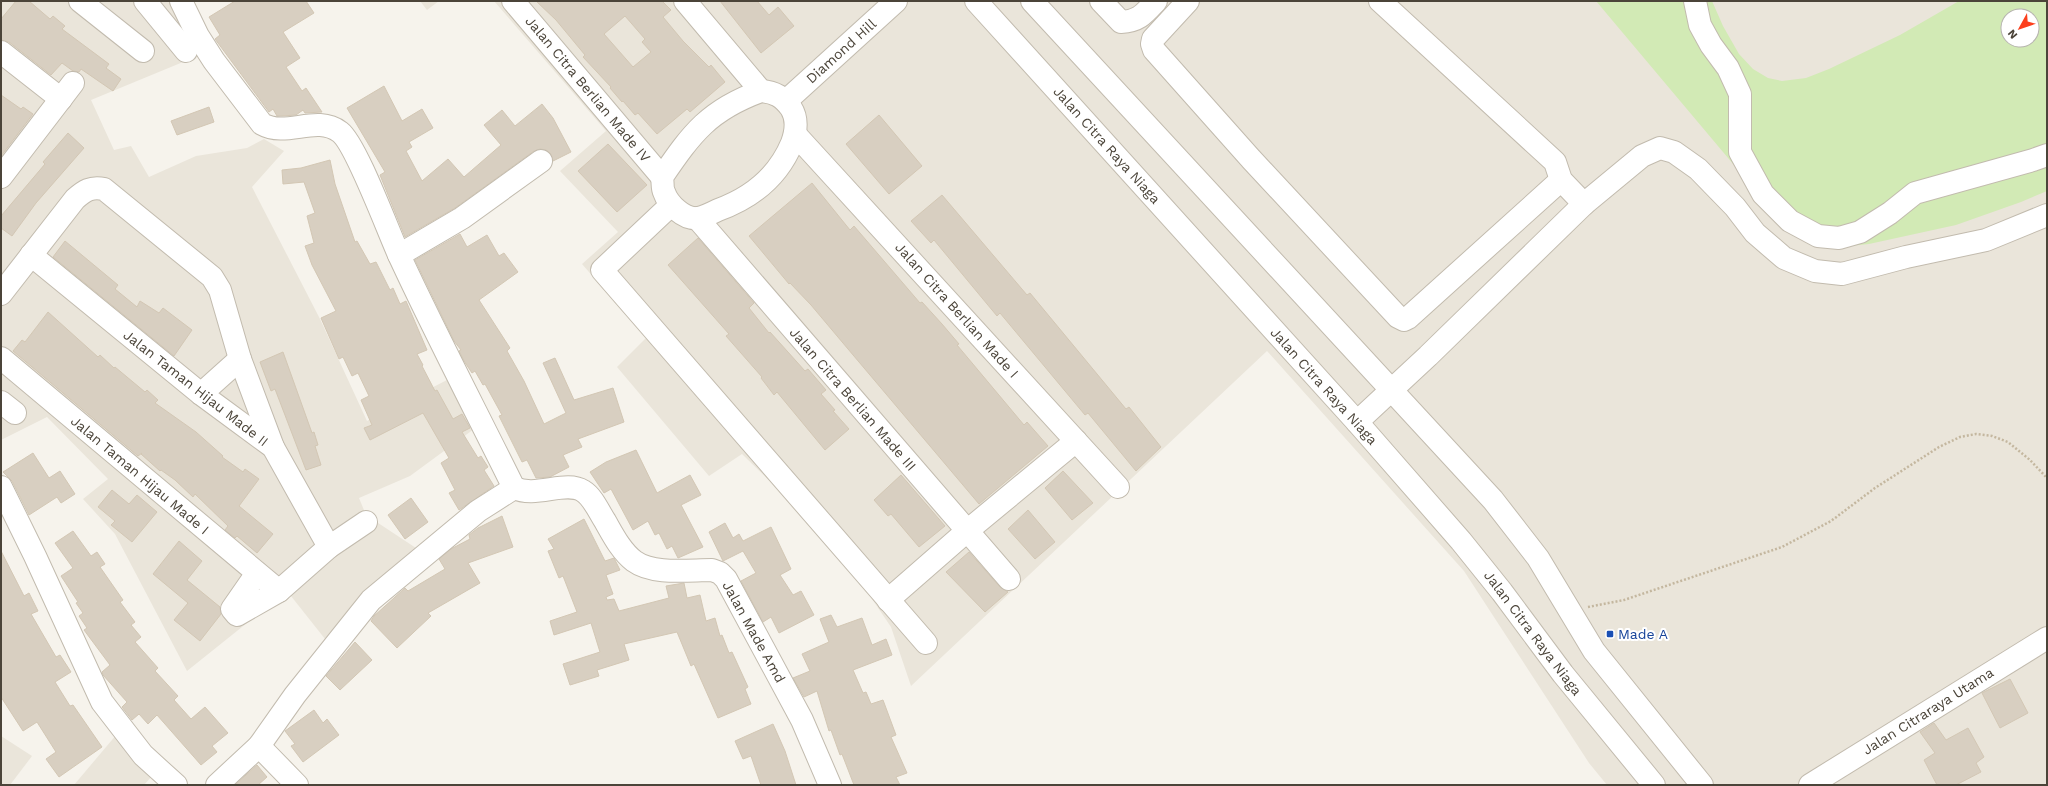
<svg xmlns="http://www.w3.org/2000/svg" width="2048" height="786" viewBox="0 0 2048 786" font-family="'Work Sans',sans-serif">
<rect width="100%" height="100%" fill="#f6f3ec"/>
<!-- residential -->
<g fill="#eae5da" fill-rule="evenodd">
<path d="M1 1H174L200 55 91 100 114 150 131 146 149 177 196 156 247 148 264 139 284 151 252 187 320 319 367 421 447 380 474 429 410 476 359 498 366 515 419 550 329 644 287 591 187 671 115 534 83 499 108 479 47 417 1 440Z"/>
<path d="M420 1H439L427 10Z"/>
<path d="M494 1H2047V785H1607L1589 763 1464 571 1267 351 911 686 891 627 870 596 787 498 742 454 709 476 617 367 646 338 582 264 618 232 560 171 606 131ZM2008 16H2032V40H2008Z"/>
<path d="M117 734 152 776 144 785H74Z"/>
<path d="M1 736 32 756 10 785H1Z"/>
</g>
<!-- green -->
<path fill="#d2eab5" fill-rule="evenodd" d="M1596 1H1712L1723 26 1739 54 1753 69 1768 78 1782 81 1806 78 1829 69 1900 35 1959 1H2047V191L2021 202 1956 225 1869 244 1839 247 1781 221ZM2008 16H2032V40H2008Z"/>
<!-- building -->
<g fill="#d8cfc1" stroke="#d3c7b4" fill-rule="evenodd">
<path d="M16 1H29L50 19 53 16 65 26 62 29 109 64 106 68 121 79 113 91 81 69 79 72 73 71 62 63 51 75 9 42 1 40V19Z"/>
<path d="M235 1H306L314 13 283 32 300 58 286 67 302 91 306 88 322 112 305 113 303 110 296 115 282 116H277L273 109 269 112 215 39 220 35 209 17Z"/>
<path d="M536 1H662L671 10 663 17 683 41 709 67 711 65 725 82 690 112 687 109 657 134 638 113 635 115 623 101 622 102 610 88 611 87 583 57 585 55 556 20ZM625 16 645 39 642 42 651 52 633 67 604 34Z"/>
<path d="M720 1H757L769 15 778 7 794 26 761 53Z"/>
<path d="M384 86 402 121 422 109 433 128 409 142 412 147 406 151 422 181 448 159 464 177 501 145 484 125 502 110 515 126 542 104 553 118 571 152 553 161 551 154 546 150 540 149 534 151 455 208 405 237 380 175 385 172 347 108Z"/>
<path d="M1 95 21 109 23 107 33 114 1 156Z"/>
<path d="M209 107 214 122 177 135 171 121Z"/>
<path d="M879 115 922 166 889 194 846 144Z"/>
<path d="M68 133 84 148 36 203 12 236 1 228V216L45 164 43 162Z"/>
<path d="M608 144 647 185 617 212 578 171Z"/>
<path d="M330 160 335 184 355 242 357 241 370 264 376 262 390 290 393 288 400 304 406 301 427 350 417 354 423 365 422 366 435 391 437 390 453 419 462 414 470 428 462 432 478 458 481 456 488 467 484 470 494 486 459 510 449 493 455 490 441 463 449 458 423 413 370 440 364 428 372 425 361 400 369 396 358 373 352 376 343 357 339 359 321 318 336 311 312 265 305 246 314 243 307 216 315 213 304 182 283 184 282 170 301 168Z"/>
<path d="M812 183 850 230 854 226 920 303 922 302 942 324 959 344 957 345 1024 425 1027 422 1048 446 979 504 848 349 811 305 790 283 789 284 749 236Z"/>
<path d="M942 195 1027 295 1030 293 1126 409 1129 407 1161 447 1136 471 1088 413 1085 415 1000 313 997 316 934 240 931 243 911 221Z"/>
<path d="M460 234 467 247 487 235 499 256 504 253 518 272 479 300 510 348 507 351 524 381 544 424 566 413 543 363 555 358 574 400 613 388 624 422 578 439 582 447 563 455 569 467 550 477 536 478 527 460 522 462 499 416 502 415 485 384 483 385 475 371 472 373 464 361 459 351 461 350 454 341 415 260Z"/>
<path d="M698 238 754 303 749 308 769 333 770 332 805 371 808 369 826 390 821 394 835 410 833 411 849 429 825 450 777 392 774 395 761 378 762 377 726 336 729 334 668 265Z"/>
<path d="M65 241 118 285 115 289 137 307 140 301 159 313 163 308 192 330 174 356 53 257Z"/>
<path d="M48 312 98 357 100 355 114 368 115 367 145 392 147 390 158 400 155 403 196 432 223 456 222 457 243 472 245 469 259 479 239 506 273 534 257 553 237 536 235 538 225 530 228 526 195 494 193 497 175 480 161 470 160 471 141 454 142 453 138 456 13 351 22 340 25 342Z"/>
<path d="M283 352 312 433 314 432 318 445 315 446 321 465 306 470 275 389 271 391 260 362Z"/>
<path d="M636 450 657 493 690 475 701 495 681 505 703 547 678 558 672 546 667 549 659 533 655 535 648 521 633 530 611 489 604 493 590 472 606 462Z"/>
<path d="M33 453 49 478 60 471 75 494 61 503 57 497 29 515 12 481 3 472Z"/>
<path d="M1063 471 1093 503 1072 520 1045 488Z"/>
<path d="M901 475 945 526 919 547 891 514 888 516 874 500Z"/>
<path d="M112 490 129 504 137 495 157 512 132 542 111 525 115 521 98 507Z"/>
<path d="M411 498 428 522 405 539 388 515Z"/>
<path d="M1028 510 1055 542 1035 559 1008 529Z"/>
<path d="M502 516 513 547 468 563 480 583 428 613 431 616 397 648 371 621 374 616 405 588 408 591 445 569 439 559 451 549 470 539 469 535 478 528Z"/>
<path d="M584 519 605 561 614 558 620 570 606 575 613 594 606 597 607 600 614 599 619 611 669 598 666 586 684 583 687 598 700 595 706 621 715 618 720 636 722 635 729 653 732 652 748 687 745 689 751 704 718 718 694 664 691 666 677 632 624 644 629 660 597 670 599 676 570 685 563 664 600 652 591 623 554 635 550 621 577 612 563 576 559 578 548 551 554 549 548 539Z"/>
<path d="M725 523 733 538 739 534 743 541 771 527 791 569 780 575 793 595 801 591 814 615 779 633 771 617 763 622 741 581 756 573 743 551 723 561 709 532Z"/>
<path d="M73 531 91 556 97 552 105 564 100 567 123 600 120 602 135 622 131 625 141 637 135 642 158 668 155 671 178 696 174 700 191 719 205 707 228 733 212 746 217 752 201 765 157 715 148 724 139 714 132 720 122 707 127 702 103 675 102 672 110 665 84 630 87 628 79 616 83 613 76 603 78 602 61 576 73 568 55 543Z"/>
<path d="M179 541 202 561 187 580 220 607 221 614 200 641 174 620 188 603 153 574Z"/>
<path d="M1 551 24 596 29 593 38 611 31 614 56 657 60 655 71 672 55 682 70 706 73 705 102 747 59 777 46 759 56 752 37 722 23 731 1 697Z"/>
<path d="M969 552 1000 587 1008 592 985 612 946 572Z"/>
<path d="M831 615 837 627 862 618 872 645 886 639 892 655 853 670 863 693 866 692 871 704 883 700 896 735 891 737 907 773 896 777 900 785H854L842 754 840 755 831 730 829 731 817 691 804 697 793 678 810 671 802 654 829 642 820 619Z"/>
<path d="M355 642 372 660 340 690 326 676Z"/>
<path d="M2010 679 2028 713 2000 728 1982 693Z"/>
<path d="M314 710 323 723 327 719 339 735 303 762 291 746 295 744 285 731Z"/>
<path d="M1934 723 1946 740 1968 728 1984 757 1976 763 1981 772 1956 785H1937L1924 760 1935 753 1920 732Z"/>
<path d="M773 724 785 751 796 785H761L751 756 743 759 735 741Z"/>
<path d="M257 765 267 777 258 785H235Z"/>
</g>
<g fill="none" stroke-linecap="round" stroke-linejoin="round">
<defs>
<g id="minor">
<path d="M80 1 143 51"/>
<path d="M145 1 186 51"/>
<path d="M181 1 198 36 214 61 262 124C287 138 316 114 340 132 356 144 388 231 399 255 435 333 476 411 514 488"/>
<path d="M513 1 662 177"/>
<path d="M685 1 761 91"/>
<path d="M976 1 1357 422 1461 541 1502 592 1563 674 1654 785"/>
<path d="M1032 1 1493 500 1538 558 1594 651 1702 785"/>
<path d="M1101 1 1121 22C1139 21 1144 14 1156 1"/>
<path d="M1188 1 1153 39 1152 44 1154 50 1251 159 1398 317 1404 320 1408 318 1561 180"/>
<path d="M1380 1 1555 162 1561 180 1584 204"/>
<path d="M1695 1 1700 25 1711 45 1728 68 1740 94V152L1763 194 1790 221 1818 236 1839 238 1860 232 1890 213 1915 193 2033 160 2047 155"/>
<path d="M1 52 61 99"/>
<path d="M761 91C775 92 783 97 791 108 798 119 796 132 792 143 778 177 751 198 718 210 712 213 704 217 698 218 684 220 668 204 664 192 662 188 663 182 662 177 692 133 709 110 761 91Z"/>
<path d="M786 101 896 1"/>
<path d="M795 134 1118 487"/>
<path d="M1 177 73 83"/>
<path d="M671 205 602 270 926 643"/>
<path d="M697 218 1009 579"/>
<path d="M31 255 201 394 273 447 329 547"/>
<path d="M399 255 462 218 541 161"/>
<path d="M1 294 75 199C84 191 91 186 104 189L212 277 220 290 240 359 273 447"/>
<path d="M1 358 279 591"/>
<path d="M201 394 240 359"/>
<path d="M1 402 15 413"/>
<path d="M1357 422 1428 356 1584 204 1642 156 1660 148 1674 152 1698 169 1735 207 1755 233 1784 258 1815 271 1842 274 1906 257 1986 240 2047 215"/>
<path d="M1 487 35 556 102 702 143 755 176 785"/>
<path d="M514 488C536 498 566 480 583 491 593 497 599 512 605 521 613 535 621 551 634 561 653 575 688 570 712 570L720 573 726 579 802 720 830 785"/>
<path d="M257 573 232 609 237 615 279 591 329 547 366 522"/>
<path d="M888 600 967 531 1076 441"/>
<path d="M259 746 297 785"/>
<path d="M217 785 259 746 295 695 371 600 478 511 514 488"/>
<path d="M1810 785 2047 638"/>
</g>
</defs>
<!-- minor casing -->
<use href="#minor" stroke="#c2bbae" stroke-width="24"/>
<!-- path -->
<path stroke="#c4b79f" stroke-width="2.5" stroke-dasharray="2 2" stroke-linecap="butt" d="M1588 607 1624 600 1782 547 1831 521 1875 488 1939 447 1960 437 1976 434 1992 436 2008 442 2030 460 2047 478"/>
<!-- minor -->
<use href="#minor" stroke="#fff" stroke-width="22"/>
</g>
<!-- markers -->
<rect fill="#1a4fb4" stroke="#fff" stroke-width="1.5" x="1606" y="630" width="8" height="8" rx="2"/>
<g text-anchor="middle" stroke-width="4" stroke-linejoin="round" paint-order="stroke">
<!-- street labels -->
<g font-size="14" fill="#4b4439" stroke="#fff">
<text transform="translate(841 51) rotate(-42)" y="5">Diamond Hill</text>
<text transform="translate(588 89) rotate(50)" y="5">Jalan Citra Berlian Made IV</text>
<text transform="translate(1107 145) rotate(48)" y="5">Jalan Citra Raya Niaga</text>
<text transform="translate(957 310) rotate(48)" y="5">Jalan Citra Berlian Made I</text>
<text transform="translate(1324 386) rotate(48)" y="5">Jalan Citra Raya Niaga</text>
<text transform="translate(196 388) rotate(38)" y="5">Jalan Taman Hijau Made II</text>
<text transform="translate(853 399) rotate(49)" y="5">Jalan Citra Berlian Made III</text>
<text transform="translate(140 475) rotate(40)" y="5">Jalan Taman Hijau Made I</text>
<text transform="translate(754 632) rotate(61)" y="5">Jalan Made Amd</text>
<text transform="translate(1533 633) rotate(53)" y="5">Jalan Citra Raya Niaga</text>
<text transform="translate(1928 711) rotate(-32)" y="5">Jalan Citraraya Utama</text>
</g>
<!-- transit labels -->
<g font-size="14" fill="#164399" stroke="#fff" text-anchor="start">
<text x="1618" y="639">Made A</text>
</g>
</g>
<!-- border -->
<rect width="2048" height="786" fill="none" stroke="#4b4439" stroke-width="4"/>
<!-- north arrow -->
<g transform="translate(2020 28) rotate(230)"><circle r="19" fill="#ffffff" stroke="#b7b4b0"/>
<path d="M0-3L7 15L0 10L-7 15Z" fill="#fc3f1d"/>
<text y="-6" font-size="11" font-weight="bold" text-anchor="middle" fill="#4b4439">N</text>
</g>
</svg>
